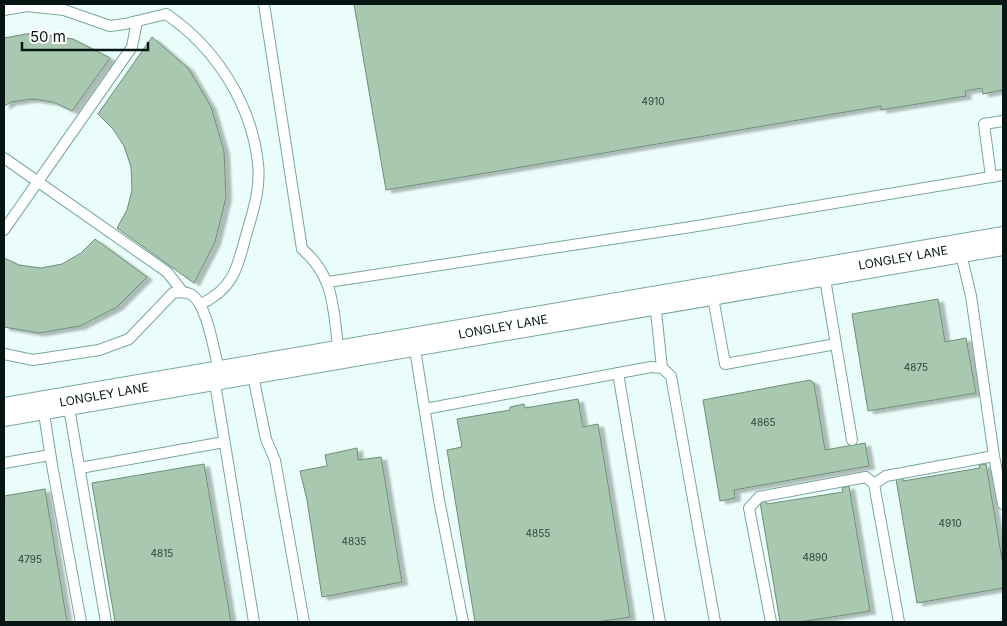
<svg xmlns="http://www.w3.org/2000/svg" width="1007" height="626" viewBox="0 0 1007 626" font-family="Inter,sans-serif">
<defs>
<filter id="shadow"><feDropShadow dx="5.5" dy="3" stdDeviation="1" flood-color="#0004"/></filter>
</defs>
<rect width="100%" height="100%" fill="#ebfdfb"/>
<!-- building -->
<g fill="#a8c9b0" stroke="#6e8d76" filter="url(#shadow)">
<path d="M354 4H1003V90L983 94 982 88 965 91 966 96 881 110V106L386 190Z"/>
<path d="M32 33 73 39 110 58 72 111 53 102 32 99 11 102 4 106V38Z"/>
<path d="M152 37 188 68 211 107 224 151 226 197 215 242 194 283 117 228 127 210 132 190 131 167 124 146 113 129 98 114Z"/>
<path d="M95 239 147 277 117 307 80 326 39 333 4 327V258L19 265 41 268 62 264 81 253Z"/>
<path d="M938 299 945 342 966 338 976 393 868 411 852 314Z"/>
<path d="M810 380 814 383 825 450 865 443 869 466 734 490 735 498 720 501 703 400Z"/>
<path d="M578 399 583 427 598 424 630 617 597 622H475L447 450 462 447 457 419 510 410V407L524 404 525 408Z"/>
<path d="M357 448 358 460 381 457 402 582 322 597 307 500 300 471 327 466 325 455Z"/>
<path d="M204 464 231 622H115L92 483Z"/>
<path d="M986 464 1003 565V588L917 603 896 479 903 478V481L980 468 979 465Z"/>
<path d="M849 486 870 611 800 622H780L760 502 766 501 767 504 843 492 842 488Z"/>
<path d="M45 489 67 622H4V496Z"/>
</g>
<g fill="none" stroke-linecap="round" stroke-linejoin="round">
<defs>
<g id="service">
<path d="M264 4 302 249C336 277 333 313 339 354"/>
<path d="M4 10 27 6 64 10 110 26 125 24 166 14C215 47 252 104 258 164 261 190 252 214 245 239 237 270 232 289 201 304"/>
<path d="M4 158 167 272 182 291"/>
<path d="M991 177 984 124 1003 121"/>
<path d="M4 230 132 47 137 21"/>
<path d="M960 250 971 296 994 456"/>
<path d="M824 273 852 440"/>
<path d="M328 282 691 227 1003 175"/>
<path d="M712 292 725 364 836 344"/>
<path d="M655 302 662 368"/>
<path d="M414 343 439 500 463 622"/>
<path d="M4 354 33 360 99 350 129 339 173 293C179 292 186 291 192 295 208 306 214 354 220 373"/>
<path d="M252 371 266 439 275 460 304 622"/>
<path d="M618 373 660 622"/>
<path d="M214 377 254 622"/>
<path d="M68 402 106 622"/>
<path d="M43 407 52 465 81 622"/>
<path d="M425 409 651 367 662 368 671 376 715 622"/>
<path d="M4 463 50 455"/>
<path d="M80 468 224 442"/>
<path d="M874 484 886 476 994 456 1003 504"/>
<path d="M771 622 749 508 759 497 866 477 874 484 899 622"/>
</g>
<path id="secondary" d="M4 412 1003 241"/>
</defs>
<!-- service casing -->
<use href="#service" stroke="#79a6a1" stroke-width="12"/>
<!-- secondary casing -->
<use href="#secondary" stroke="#79a6a1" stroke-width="30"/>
<!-- service -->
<use href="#service" stroke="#fff" stroke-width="10"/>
<!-- secondary -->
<use href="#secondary" stroke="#fff" stroke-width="28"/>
</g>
<g text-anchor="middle" stroke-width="4" stroke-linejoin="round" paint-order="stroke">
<!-- number labels -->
<g font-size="10" fill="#2d423b">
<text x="653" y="105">4910</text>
<text x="916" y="371">4875</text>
<text x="763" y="426">4865</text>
<text x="950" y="527">4910</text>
<text x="538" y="537">4855</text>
<text x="354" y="545">4835</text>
<text x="162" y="557">4815</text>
<text x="815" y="561">4890</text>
<text x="30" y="563">4795</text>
</g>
<!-- street labels -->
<g font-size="12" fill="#041514" stroke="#fff">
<text transform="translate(903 258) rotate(-10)" y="4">LONGLEY LANE</text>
<text transform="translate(503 327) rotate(-10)" y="4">LONGLEY LANE</text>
<text transform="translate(104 395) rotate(-10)" y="4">LONGLEY LANE</text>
</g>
</g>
<!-- border -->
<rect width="1007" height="626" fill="none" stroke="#041514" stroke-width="10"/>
<!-- scale -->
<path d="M22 42v8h126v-8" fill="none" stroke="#041514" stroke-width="2.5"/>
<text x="30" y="42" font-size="15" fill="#041514" stroke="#ffffff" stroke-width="4" paint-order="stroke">50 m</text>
</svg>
